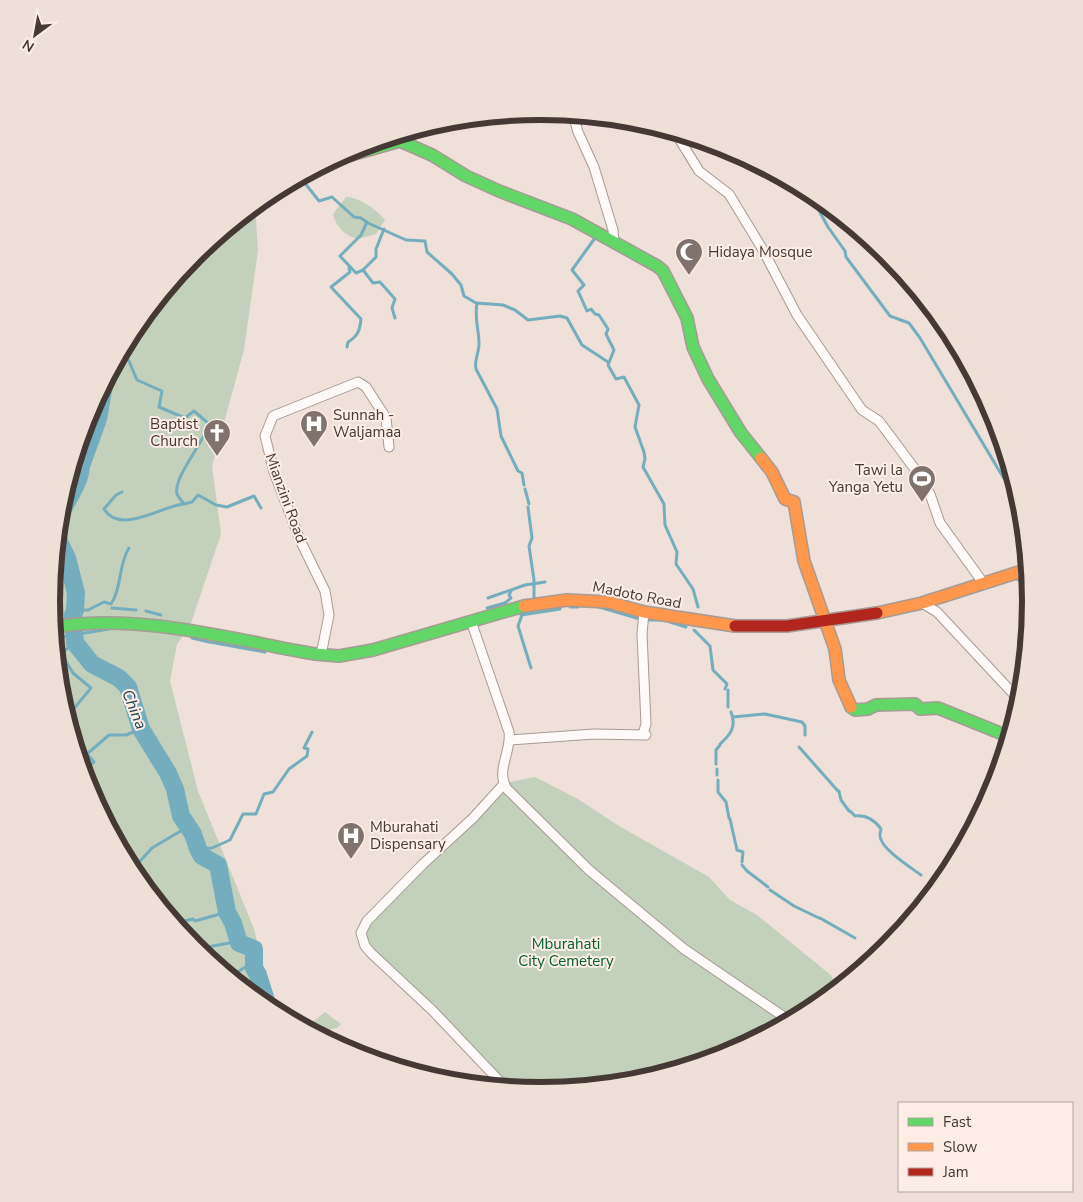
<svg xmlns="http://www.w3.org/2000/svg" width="1083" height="1202" viewBox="0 0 1083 1202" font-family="'Nunito Sans',sans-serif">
<rect width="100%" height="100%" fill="#efe0d9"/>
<!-- green -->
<g fill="#c3d1bc">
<path d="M346 197C359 197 377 210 385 220L376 234 358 239C345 236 336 227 333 214Z"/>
<path d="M255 205 258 250 244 350 212 466 221 534 190 626 177 644 170 681 198 791 254 929 275 1012 195 947 134 873 88 788 61 696 51 601 61 505 89 413 134 328 195 254Z"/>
<path d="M535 777 578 799 619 826 709 877 730 900 757 915 832 976 835 988 814 1009 729 1054 637 1082 541 1091 507 1088 367 948 364 928 500 784Z"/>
<path d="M325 1012 341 1024 337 1028 322 1031 310 1024Z"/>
</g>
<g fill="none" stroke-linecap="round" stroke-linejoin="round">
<!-- stream -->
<g stroke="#74aebe" stroke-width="3">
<path d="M300 177 319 201 332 197 354 217 361 218 368 223 406 240 425 241 427 252 452 274 461 285 464 296 476 303 503 305 515 310 528 320 560 316 567 318 582 345 608 362"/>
<path d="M801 187 806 198 813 200 828 227 845 251 846 257 890 316 909 323 920 338 1003 477 1020 498"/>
<path d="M367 222 361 235 340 256 356 273 363 270 376 257V249L384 229"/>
<path d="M595 238 572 270 584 285 578 291 587 311 591 309 595 314 599 315 608 329 606 334 614 350 608 365 616 379 624 377 639 405 635 427 644 452 645 459 643 467 664 504 665 525 677 552 676 564 693 589 698 607"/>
<path d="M363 270 373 283 380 282 395 299 392 308 395 318"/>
<path d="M477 303C474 318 479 329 479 344 479 353 474 360 476 369L497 409 501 436 518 471 522 473 524 485"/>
<path d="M347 347 348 342C358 336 360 330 361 319L331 287 350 272 349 268"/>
<path d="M122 351 129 361 137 380 162 391 159 407 185 418 194 411 209 424C205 441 173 477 177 494 178 497 182 501 184 504L192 502 198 495 216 505 227 507 254 496 261 508"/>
<path d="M525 489 529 504"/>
<path d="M122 492 116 495 104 509C120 535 160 507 183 504"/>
<path d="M528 507 532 538 529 546 534 580V600"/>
<path d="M488 598 525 585 545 582"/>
<path d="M570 607H578"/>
<path d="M599 607 640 619"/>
<path d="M112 608 136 610"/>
<path d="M487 608 505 603 511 598 509 595 511 591"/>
<path d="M75 610H88"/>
<path d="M88 610 104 602 111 604C122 588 118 565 129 548"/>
<path d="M146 611 161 615"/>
<path d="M523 612 518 626 531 668"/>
<path d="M521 615 560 609"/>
<path d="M646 620H659"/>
<path d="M670 622 686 627"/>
<path d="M694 630 710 646 713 670 727 684 725 689"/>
<path d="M55 638 115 628"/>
<path d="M192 638 209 642"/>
<path d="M210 642 265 652"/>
<path d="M61 653 73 673 91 688 67 717"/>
<path d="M57 656 75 643"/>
<path d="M728 690V707"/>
<path d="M733 717 765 714 802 722 805 726V735"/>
<path d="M720 744C730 735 737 727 731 712"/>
<path d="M799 747 838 791"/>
<path d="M716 764V750L720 745"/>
<path d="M83 770 94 762 87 754 109 735H126L141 729"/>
<path d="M717 775V769"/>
<path d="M718 780V792L726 802 729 818"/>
<path d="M839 791 841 800 849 811"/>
<path d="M850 811 855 816C866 815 874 819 881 829L880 834"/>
<path d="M730 819 737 850 743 852 742 862"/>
<path d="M880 836C881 849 910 867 921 875"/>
<path d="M198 849 212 848 230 840 243 814H256L264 794 273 792 289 769 307 756 308 749 304 748 312 732"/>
<path d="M742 865 747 871 768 887"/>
<path d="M132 870 152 848 189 826"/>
<path d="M770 890 794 906 819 918"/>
<path d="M820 918 855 938"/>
<path d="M175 923 193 919 195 921 227 912"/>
<path d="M197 949 229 943 236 937"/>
<path d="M230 977 253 962"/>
</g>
<!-- river -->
<g stroke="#74aebe" stroke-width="18">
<path d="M59 518C66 500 80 484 81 466L98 419 104 385"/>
<path d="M58 532V540L67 558 76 593 75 610 73 615 75 643 92 664 119 678 128 687 141 729 168 773 175 789 181 816 193 834 198 849 202 856 218 865 227 912 233 923 239 943 254 949V968L258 975 268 1007"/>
</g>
<defs>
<g id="street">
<path d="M573 114 578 132 594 167 613 230 614 242"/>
<path d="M675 132 699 171 729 194 763 250 797 315 862 410 879 421 917 472 930 494 940 523 984 584"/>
<path d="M922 603 937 612 1021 702"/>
<path d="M471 621 509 732C512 751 495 771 507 789L589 870 684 949 790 1021"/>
<path d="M321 655 329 615 325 591 300 540 274 472 265 436 273 416 358 382 366 387 386 418 389 447"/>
<path d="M510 740 594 734 646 735 643 734 646 724 642 634 644 612"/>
<path d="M504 784 473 818 423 864 367 921 361 933 365 946 371 953 433 1011 506 1088"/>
</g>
<g id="fast">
<path d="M330 161 400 141 432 155 466 176 499 191 572 219 657 266 663 271 687 318 693 347 708 379 741 433 761 458"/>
<path d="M54 627C141 613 229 639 315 654L339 656 373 650 524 606"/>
<path d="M851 707 855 710 868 709 876 705 915 704 920 709 938 708 1010 737"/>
</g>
<g id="slow">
<path d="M761 458 772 472 785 499 794 502 804 561 835 649 839 680 851 707"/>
<path d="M524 606 567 600 608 602 644 612 735 626"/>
<path d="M877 613 922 603 1019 572 1021 575 1029 574"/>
</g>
<path id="jam" d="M735 626H787L877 613"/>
</defs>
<!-- street casing -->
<use href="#street" stroke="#a69b95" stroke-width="11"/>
<!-- fast casing -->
<use href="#fast" stroke="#a69b95" stroke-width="14"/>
<!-- slow casing -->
<use href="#slow" stroke="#a69b95" stroke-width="14"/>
<!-- jam casing -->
<use href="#jam" stroke="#a69b95" stroke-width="14"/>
<!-- street -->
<use href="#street" stroke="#fdfaf9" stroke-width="9"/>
<!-- fast -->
<use href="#fast" stroke="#63d668" stroke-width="11"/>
<!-- slow -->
<use href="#slow" stroke="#ff974d" stroke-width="11"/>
<!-- jam -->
<use href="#jam" stroke="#b3261e" stroke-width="11"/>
</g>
<!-- icons -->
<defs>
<symbol id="mosque-pin" viewBox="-11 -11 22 30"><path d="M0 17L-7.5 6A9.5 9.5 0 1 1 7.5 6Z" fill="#80736e" stroke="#fdede5"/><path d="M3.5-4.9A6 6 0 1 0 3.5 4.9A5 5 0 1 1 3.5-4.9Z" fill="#fff"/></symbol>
<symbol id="hospital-pin" viewBox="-11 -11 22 30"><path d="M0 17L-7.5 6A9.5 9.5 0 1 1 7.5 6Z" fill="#80736e" stroke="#fdede5"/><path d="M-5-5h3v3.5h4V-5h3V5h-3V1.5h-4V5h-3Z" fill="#fff"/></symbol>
<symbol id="church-pin" viewBox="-11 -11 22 30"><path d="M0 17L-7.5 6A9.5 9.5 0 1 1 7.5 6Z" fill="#80736e" stroke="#fdede5"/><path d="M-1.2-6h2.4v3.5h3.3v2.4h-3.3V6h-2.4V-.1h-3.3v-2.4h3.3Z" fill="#fff"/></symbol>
<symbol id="stadium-pin" viewBox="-11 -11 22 30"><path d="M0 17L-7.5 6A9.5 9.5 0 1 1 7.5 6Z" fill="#80736e" stroke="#fdede5"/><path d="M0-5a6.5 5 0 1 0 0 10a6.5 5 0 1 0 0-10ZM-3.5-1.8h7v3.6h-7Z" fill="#fff"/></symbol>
</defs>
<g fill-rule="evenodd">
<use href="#mosque-pin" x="673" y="236" width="32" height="43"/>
<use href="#hospital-pin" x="298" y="408" width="32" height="43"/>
<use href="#church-pin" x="201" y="417" width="32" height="43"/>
<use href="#stadium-pin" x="906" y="463" width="32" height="43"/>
<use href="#hospital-pin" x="335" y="820" width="32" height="43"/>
</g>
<g text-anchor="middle" stroke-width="4" stroke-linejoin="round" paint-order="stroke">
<!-- poi labels -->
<g font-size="15" fill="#443934" stroke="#fdede5" text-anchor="start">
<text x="708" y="257">Hidaya Mosque</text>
<text x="333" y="420">Sunnah -<tspan x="333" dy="17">Waljamaa</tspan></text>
<text x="198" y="429" text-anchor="end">Baptist<tspan x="198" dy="17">Church</tspan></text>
<text x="903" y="475" text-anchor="end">Tawi la<tspan x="903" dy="17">Yanga Yetu</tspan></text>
<text x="370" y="832">Mburahati<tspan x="370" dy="17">Dispensary</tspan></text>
</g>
<!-- street labels -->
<g font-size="15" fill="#443934" stroke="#fdede5">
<text transform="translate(286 498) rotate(70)" y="5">Mianzini Road</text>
<text transform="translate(637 595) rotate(11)" y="5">Madoto Road</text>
</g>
<!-- park labels -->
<g font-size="15" fill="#006228" stroke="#fdede5">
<text x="566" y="949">Mburahati<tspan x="566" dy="17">City Cemetery</tspan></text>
</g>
<!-- water labels -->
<g font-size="16" font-style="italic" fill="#1f4753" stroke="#fdede5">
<text transform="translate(135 709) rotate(68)" y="6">China</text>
</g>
</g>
<!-- crop -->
<path d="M0 0H1083V1202H0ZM60 601a481 481 0 1 1 962 0a481 481 0 1 1-962 0Z" fill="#eedfd7" fill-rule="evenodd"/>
<path fill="none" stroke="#443934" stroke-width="6" d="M60 601a481 481 0 1 1 962 0a481 481 0 1 1-962 0Z"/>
<!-- legend -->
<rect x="898" y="1102" width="175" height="90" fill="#fdede5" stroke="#b3a59e"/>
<rect x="908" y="1118" width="25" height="8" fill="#63d668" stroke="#b3a59e"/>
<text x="943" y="1127" font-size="15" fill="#443934">Fast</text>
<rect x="908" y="1143" width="25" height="8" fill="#ff974d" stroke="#b3a59e"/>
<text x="943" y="1152" font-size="15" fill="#443934">Slow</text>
<rect x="908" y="1168" width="25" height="8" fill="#b3261e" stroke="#b3a59e"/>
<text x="943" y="1177" font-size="15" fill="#443934">Jam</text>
<!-- north arrow -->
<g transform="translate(35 35) rotate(212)" stroke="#fdede5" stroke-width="4" paint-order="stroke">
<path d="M0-4L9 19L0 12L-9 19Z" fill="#443934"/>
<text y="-8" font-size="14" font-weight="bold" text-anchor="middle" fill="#443934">N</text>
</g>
</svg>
